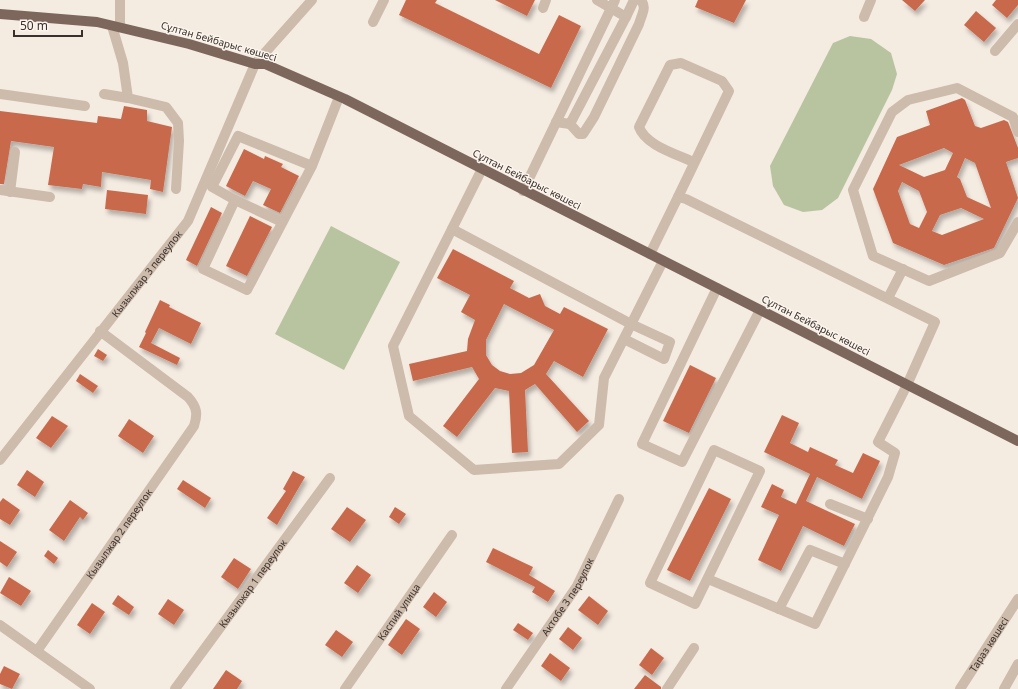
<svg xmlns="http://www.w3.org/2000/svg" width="1018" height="689" viewBox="0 0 1018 689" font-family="'Noto Sans',sans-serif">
<defs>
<filter id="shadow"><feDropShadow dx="2.5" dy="4.5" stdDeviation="2" flood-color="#0004"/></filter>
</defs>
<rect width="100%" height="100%" fill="#f4ebe1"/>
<!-- green -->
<g fill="#b8c4a0">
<path d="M850 36 871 39 891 53 897 74 892 90 838 198 822 210 803 212 784 205 773 186 770 166 833 43Z"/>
<path d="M331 226 400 262 344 370 275 334Z"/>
</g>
<!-- building -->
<g fill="#c8694b" fill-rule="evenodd" filter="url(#shadow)">
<path d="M406 0H437L435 3 539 54 559 15 581 26 551 88 399 15Z"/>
<path d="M495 0H535L527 16Z"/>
<path d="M698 0H746L734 23 695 7Z"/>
<path d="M902 0H925L915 11Z"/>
<path d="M996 0H1018V5L1007 18 992 5Z"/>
<path d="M976 11 996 28 984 42 964 25Z"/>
<path d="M962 98 965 100 975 126 981 128 1004 120 1008 122 1018 148V158L1006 162 1018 198 994 248 944 265 893 243 873 189 897 137 930 125 926 111ZM944 148 953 153 945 170 924 177 899 165ZM965 158 975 163 991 208 967 197 960 179 957 177ZM902 182 919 191 927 212 919 228 910 224 898 191ZM961 208 984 219 942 235 932 231 940 215Z"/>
<path d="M124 106 147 110V121L172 127 163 192 150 189 151 180 102 172 101 187 83 184 82 189 48 185 54 147 11 141 4 184H0V111L97 123 98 116 121 119Z"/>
<path d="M244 149 264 159 265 156 283 164 281 167 299 176 280 213 263 205 271 189 253 181 245 196 226 186Z"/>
<path d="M107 190 148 195 146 214 105 209Z"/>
<path d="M211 207 222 213 197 266 186 260Z"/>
<path d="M250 216 272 227 247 276 226 266Z"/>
<path d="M453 249 514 281 510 288 529 298 540 294 545 306 560 314 564 307 608 329 583 377 554 361 546 374 589 421 577 432 535 384 525 390 528 452 512 453 509 391 495 388 457 437 443 426 479 379 472 367 413 381 409 364 467 351 468 339 475 320 461 312 470 295 437 278ZM504 304 554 330 534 365 521 373 510 374 500 371 492 365 486 355V340Z"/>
<path d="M160 300 170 305 169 307 201 323 191 344 159 328 151 343 180 358 177 365 139 347 146 333 145 332Z"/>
<path d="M98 349 107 355 103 361 94 356Z"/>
<path d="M690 365 716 378 689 433 663 421Z"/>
<path d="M80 374 98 386 93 393 76 381Z"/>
<path d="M782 415 799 423 790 443 808 452 810 447 838 460 835 465 853 473 863 453 880 461 862 499 817 477 806 501 855 524 844 546 803 526 781 571 758 560 779 515 761 507 772 484 784 490 781 497 796 504 810 474 764 452Z"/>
<path d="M52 416 68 426 51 448 36 438Z"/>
<path d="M129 419 154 436 143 453 118 436Z"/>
<path d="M27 470 44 482 35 497 17 485Z"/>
<path d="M293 471 305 477 277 525 267 518 286 491 283 489Z"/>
<path d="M183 480 211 498 205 508 177 489Z"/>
<path d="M709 488 731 499 690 581 667 570Z"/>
<path d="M3 498 20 510 10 525 0 519V502Z"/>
<path d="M70 500 88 513 83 520 80 517 64 541 49 530Z"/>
<path d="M347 507 366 520 350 542 331 529Z"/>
<path d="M395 507 406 514 399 524 389 517Z"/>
<path d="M0 541 17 552 7 567 0 562Z"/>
<path d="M493 548 533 567 529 575 555 591 548 602 532 592 535 587 486 562Z"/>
<path d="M48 550 58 558 54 564 44 556Z"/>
<path d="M234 558 251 569 238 589 221 577Z"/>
<path d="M357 565 371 575 358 593 344 583Z"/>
<path d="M9 577 31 591 21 606 0 593Z"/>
<path d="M434 592 447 602 436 617 423 607Z"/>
<path d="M118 595 134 607 129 615 112 604Z"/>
<path d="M589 596 608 611 598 625 578 610Z"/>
<path d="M168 599 184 610 174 625 158 614Z"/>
<path d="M92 603 105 612 90 634 77 625Z"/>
<path d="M406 619 420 629 402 655 388 645Z"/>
<path d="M518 623 533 633 528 640 513 630Z"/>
<path d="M568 627 582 638 573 650 559 639Z"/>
<path d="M336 630 353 642 342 657 325 645Z"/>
<path d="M651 648 664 658 652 675 639 665Z"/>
<path d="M550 653 570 668 561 681 541 666Z"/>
<path d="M4 666 20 674 12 689 0 684V674Z"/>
<path d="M226 670 242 681 237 689H213Z"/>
<path d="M645 675 661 687V689H634Z"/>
</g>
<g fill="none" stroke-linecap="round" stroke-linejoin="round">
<!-- minor -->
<g stroke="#cdbbac" stroke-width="10">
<path d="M543 8 546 0"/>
<path d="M626 17 634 0"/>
<path d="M864 17 871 0"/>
<path d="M373 22 384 0"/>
<path d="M112 26 123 63 128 98 166 107 178 123 179 141 176 189"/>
<path d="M120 27V0"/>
<path d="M995 51 1018 24"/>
<path d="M0 94 85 106"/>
<path d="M104 94 128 98"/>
<path d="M556 122 570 124 626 17 597 0"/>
<path d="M570 124 579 134H583L594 117 639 24C641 16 648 6 640 0"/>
<path d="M1018 132 1013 117 957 88 908 100 892 112 853 190 873 256 929 281 1000 253 1018 222"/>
<path d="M312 166 238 136 212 187 235 200 203 269 247 290 312 166 339 97"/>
<path d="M0 190 50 197"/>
<path d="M523 191 615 0"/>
<path d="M10 192 15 152"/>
<path d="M678 197 729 91 722 81 681 63 670 65 639 127C646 146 677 154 693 162"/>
<path d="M235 200 282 222"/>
<path d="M452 229 482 169"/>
<path d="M650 254 678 197 686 199 935 322 907 385 878 442 895 453 888 477 815 624 708 579"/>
<path d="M717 288 642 444 682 462 760 310"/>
<path d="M888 298 903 269"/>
<path d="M624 339 664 359 670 342 631 324 452 229 393 346 409 416 474 470 559 464 599 425 604 378 663 261"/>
<path d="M714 450 760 471 695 604 650 583Z"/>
<path id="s1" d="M0 460 188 221 255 64 312 0"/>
<path d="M830 504 868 519"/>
<path d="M779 609 810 550 845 564"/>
<path d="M0 625 90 689"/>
<path id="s2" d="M37 651 194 426C198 414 197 407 188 397L100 331"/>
<path id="s3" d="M175 689 330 478"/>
<path id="s4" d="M345 689 452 535"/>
<path id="s5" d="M506 689 577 586 619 499"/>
<path d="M667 689 694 648"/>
<path id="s6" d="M960 689 1018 599"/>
<path d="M1004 689 1018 664"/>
</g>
<!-- major -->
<path stroke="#7d675c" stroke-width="10" d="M0 14 97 22 189 44 255 64H265L345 99 1018 441"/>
</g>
<g text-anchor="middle" stroke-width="3" stroke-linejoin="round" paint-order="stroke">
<!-- street labels -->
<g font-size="10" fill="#3b302b" stroke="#fbf5ee">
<text transform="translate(219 41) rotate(16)" y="4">Сұлтан Бейбарыс көшесі</text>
<text transform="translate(527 179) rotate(27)" y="4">Сұлтан Бейбарыс көшесі</text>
<text dy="4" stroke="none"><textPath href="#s1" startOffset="237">Кызылжар 3 переулок</textPath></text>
<text transform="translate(816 325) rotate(27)" y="4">Сұлтан Бейбарыс көшесі</text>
<text dy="4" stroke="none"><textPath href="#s2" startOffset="143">Кызылжар 2 переулок</textPath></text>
<text dy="4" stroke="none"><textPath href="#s3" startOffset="131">Кызылжар 1 переулок</textPath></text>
<text dy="4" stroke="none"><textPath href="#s5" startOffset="111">Актобе 3 переулок</textPath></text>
<text dy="4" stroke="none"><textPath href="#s4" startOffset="94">Каспий улица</textPath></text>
<text dy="4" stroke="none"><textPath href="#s6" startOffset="53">Тараз көшесі</textPath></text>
</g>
</g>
<!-- scale -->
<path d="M14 30v6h68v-6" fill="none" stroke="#3b302b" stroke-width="2"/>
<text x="20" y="30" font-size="12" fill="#3b302b" stroke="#fbf5ee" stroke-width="3" paint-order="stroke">50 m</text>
</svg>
